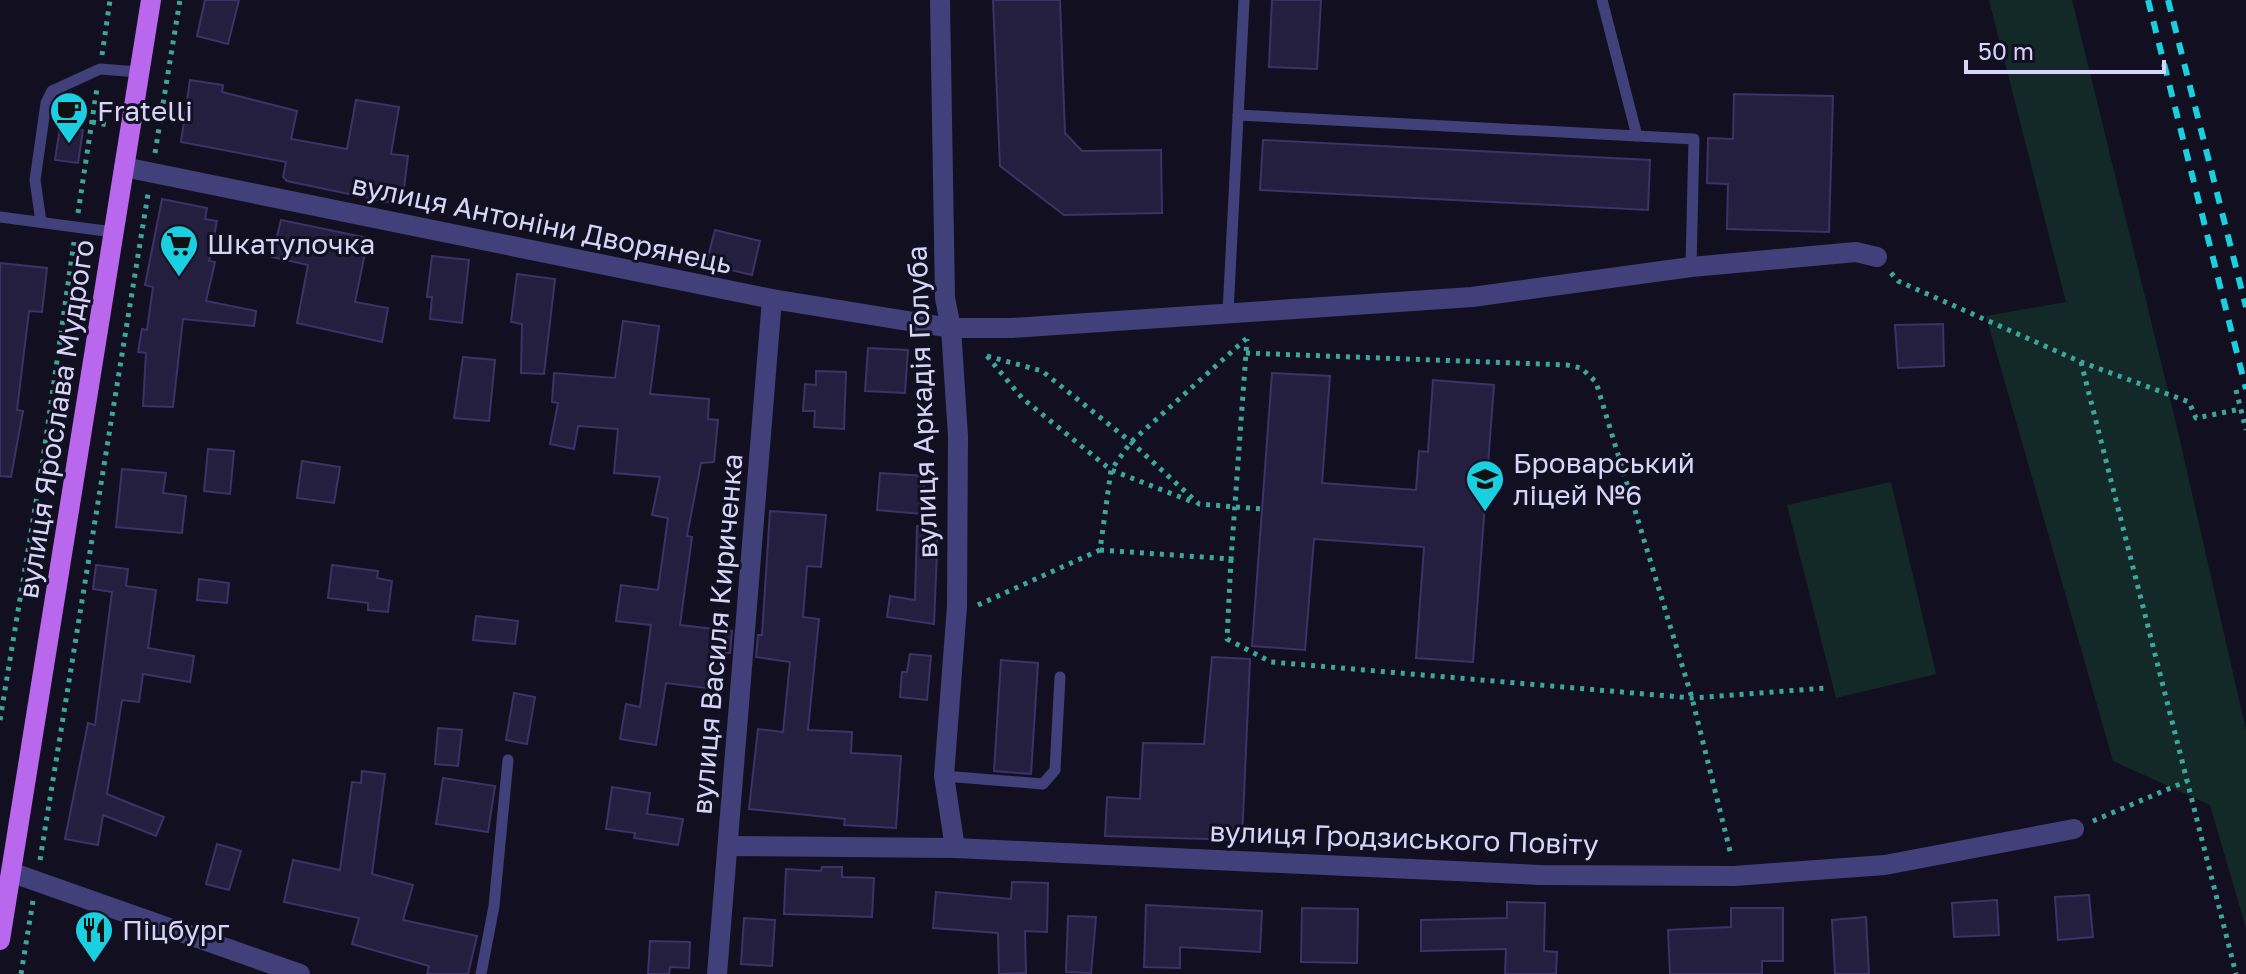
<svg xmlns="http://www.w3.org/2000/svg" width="2246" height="974" viewBox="0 0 2246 974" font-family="'Golos Text',sans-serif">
<rect width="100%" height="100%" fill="#121020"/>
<!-- green -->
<g fill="#132928">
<path d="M1989 0H2072L2175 419 2246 730V928L2210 805 2113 761 1986 316 2066 302Z"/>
<path d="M1891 482 1936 674 1836 698 1787 505Z"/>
</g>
<!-- building -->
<g fill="#241e3f" stroke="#3c3268" stroke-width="2">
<path d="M205 0H239L228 44 197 36Z"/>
<path d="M993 0H1060L1065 133 1082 151 1161 150 1162 213 1064 215 1000 166Z"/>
<path d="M1272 0H1321L1317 69 1269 67Z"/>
<path d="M190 80 223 85 222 92 297 111 291 139 347 149 356 100 399 107 391 154 408 156 402 205 287 181 283 177 286 162 181 142Z"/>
<path d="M1734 94 1833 96 1829 232 1727 229 1728 184 1707 183 1708 138 1733 139Z"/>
<path d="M60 127 83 130 78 163 55 160Z"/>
<path d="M1263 140 1650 160 1648 210 1260 190Z"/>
<path d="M162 199 207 208 205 219 217 221 209 261 215 262 206 301 256 311 254 326 183 319 173 407 143 406 146 353 138 352 142 329 147 330 153 287 145 285Z"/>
<path d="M281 220 368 238 355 302 388 308 382 342 297 323 308 265 272 257Z"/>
<path d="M715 230 760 241 752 275 706 264Z"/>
<path d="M432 256 469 260 462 323 430 319 432 297H427Z"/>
<path d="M0 263 47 268 42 312 29 311 17 410 23 411 11 477 0 476Z"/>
<path d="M517 274 555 279 544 374 521 373 522 324 511 322Z"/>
<path d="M623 321 659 326 650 394 709 399 708 419 718 420 714 462 701 463 687 536 692 537 680 625 732 631 730 653H726L722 690 666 683 656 745 620 739 626 704 640 707 651 625 616 621 621 585 658 590 668 518 652 515 660 477 614 473 618 429 578 426 574 449 550 444 558 403 552 402 554 373 615 378Z"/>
<path d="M1943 324 1944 366 1898 368 1895 325Z"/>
<path d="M868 348 908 350 905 393 865 391Z"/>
<path d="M463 357 495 360 489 421 454 418Z"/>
<path d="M816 371 846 372 844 429 814 427 815 411H803L805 384 816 385Z"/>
<path d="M1272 373 1330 376 1322 483 1416 490 1419 451 1428 452 1433 380 1494 385 1473 662 1416 658 1424 547 1314 539 1305 650 1252 646Z"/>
<path d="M208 449 234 451 230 494 204 491Z"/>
<path d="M302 461 340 467 334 503 297 498Z"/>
<path d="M122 469 166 473 163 493 186 496 182 533 116 527Z"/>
<path d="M880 473 925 476 922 514 877 510Z"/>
<path d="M770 511 826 515 821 567 807 566 803 617 819 619 808 730 852 732 851 753 901 756 896 828 844 825 845 819 749 809 758 729 783 732 790 662 756 657 758 635H762Z"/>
<path d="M917 526H938L934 624 887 617 890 596 915 600Z"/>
<path d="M96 565 128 569 126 586 156 590 148 648 194 656 190 682 143 674 139 702 122 700 107 794 164 817 156 836 103 815 98 845 65 839 88 723 95 725 112 592 93 589Z"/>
<path d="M332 565 378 571 377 578 392 581 388 612 368 610V603L328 598Z"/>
<path d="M199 579 229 583 227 603 197 600Z"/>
<path d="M476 616 518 621 515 644 473 640Z"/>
<path d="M910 654 931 656 927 700 900 697 902 672H907Z"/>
<path d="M1212 657 1250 659 1242 840 1105 836 1107 797 1140 799 1143 743 1204 744Z"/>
<path d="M1001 660 1038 663 1031 774 994 771Z"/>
<path d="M514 693 535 697 527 744 506 740Z"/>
<path d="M438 728 462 730 458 766 435 764Z"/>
<path d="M362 771 385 774 372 874 413 885 403 920 477 936 468 974H427L429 966 352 944 359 918 284 902 293 860 340 870 352 782 361 783Z"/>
<path d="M443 778 495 786 488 832 436 824Z"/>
<path d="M612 787 650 793 647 814 683 819 678 845 634 838 635 833 606 829Z"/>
<path d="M217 844 241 851 229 890 206 884Z"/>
<path d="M822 867H842V877L874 878 872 917 784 914 786 869 821 871Z"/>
<path d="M1012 882 1048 883 1047 932 1025 931 1026 973 999 974 998 933 933 928 936 892 1011 899Z"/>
<path d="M2089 895 2093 937 2058 940 2055 897Z"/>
<path d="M1997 900 1999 935 1954 937 1952 903Z"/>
<path d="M1507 902 1545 903 1544 951 1557 952 1556 974H1505L1506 949 1421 951V920L1507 918Z"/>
<path d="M1146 905 1262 911 1260 952 1180 947V968L1144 967Z"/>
<path d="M1302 908 1358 909 1357 963 1301 962Z"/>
<path d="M1731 908H1783V961H1762V974H1670L1668 930 1731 927Z"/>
<path d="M1068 916 1096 917 1091 973 1066 972Z"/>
<path d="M1866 917 1869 974H1835L1832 920Z"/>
<path d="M744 918 775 920 772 966 741 964Z"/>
<path d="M650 941 690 942 689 968 670 967 669 974H648Z"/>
</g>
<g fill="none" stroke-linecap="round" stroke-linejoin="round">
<!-- path -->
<g stroke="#3ca69d" stroke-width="5" stroke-dasharray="4 6" stroke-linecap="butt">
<path d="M102 55 110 0"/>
<path d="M92 122 108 125"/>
<path d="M155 153 180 0"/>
<path d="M78 213 97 88"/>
<path d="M1891 273 1898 281 2081 362 2189 402 2196 418 2241 409"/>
<path d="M1246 353 1567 365 1581 368 1596 382 1692 698 1731 855"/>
<path d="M987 356 1042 371 1131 442 1199 504 1262 509"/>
<path d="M987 356 1022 398 1111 470 1193 502"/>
<path d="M2081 362 2236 974"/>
<path d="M2236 390 2246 430"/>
<path d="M1100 550 1231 559 1247 339"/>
<path d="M1231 559 1227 639 1271 662 1692 698 1827 688"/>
<path d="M978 605 1100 550 1111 470 1131 442 1247 338V333"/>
<path d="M0 720 42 466 74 242"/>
<path d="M2093 821 2187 781"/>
<path d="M40 860 148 194"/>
<path d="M21 974 33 901"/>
</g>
<!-- service -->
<g stroke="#41407a" stroke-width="11">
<path d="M1602 0 1637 136"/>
<path d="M1238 115 1694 139 1691 267"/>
<path d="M0 217 113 232"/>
<path d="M41 222 35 180 46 103 52 91 100 69 139 72"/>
<path d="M1228 313 1244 0"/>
<path d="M944 776 1043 784 1055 770 1060 677"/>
<path d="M481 974 494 906 508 760"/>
</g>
<!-- minor -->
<g stroke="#41407a" stroke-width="20">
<path d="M940 0 945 298 951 328 958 436 957 606 944 776 955 848"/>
<path d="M124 167 772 299 951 328H1012L1472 297 1691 267 1856 252 1877 257"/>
<path d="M728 846 955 848 1540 875 1734 876 1885 865 2074 829"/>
<path d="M717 974 772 299"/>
</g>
<!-- tertiary -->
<path stroke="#41407a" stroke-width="20" d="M13 873 300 974"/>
<!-- primary -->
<path stroke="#b967ed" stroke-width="20" d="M0 940 151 0"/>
<!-- rail -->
<g stroke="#1acfdf" stroke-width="6" stroke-dasharray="12 10" stroke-linecap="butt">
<path d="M2148 0 2246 389"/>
<path d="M2168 0 2246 307"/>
</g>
</g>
<!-- icons -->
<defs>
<symbol id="cafe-pin" viewBox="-11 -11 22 30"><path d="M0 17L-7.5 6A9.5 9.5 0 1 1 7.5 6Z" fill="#1acfdf" stroke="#121020"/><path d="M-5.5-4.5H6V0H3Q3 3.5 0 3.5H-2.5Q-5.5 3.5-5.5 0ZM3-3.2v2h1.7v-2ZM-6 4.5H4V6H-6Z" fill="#111"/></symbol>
<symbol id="supermarket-pin" viewBox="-11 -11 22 30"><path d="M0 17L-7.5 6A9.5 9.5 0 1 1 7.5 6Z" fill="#1acfdf" stroke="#121020"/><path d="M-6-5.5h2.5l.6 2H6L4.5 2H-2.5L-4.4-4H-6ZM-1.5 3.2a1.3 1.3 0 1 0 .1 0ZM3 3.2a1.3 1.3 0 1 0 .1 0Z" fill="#111"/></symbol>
<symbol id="school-pin" viewBox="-11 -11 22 30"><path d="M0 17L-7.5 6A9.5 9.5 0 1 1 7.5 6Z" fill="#1acfdf" stroke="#121020"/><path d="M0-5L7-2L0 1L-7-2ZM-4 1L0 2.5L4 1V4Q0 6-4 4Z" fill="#111"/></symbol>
<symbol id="restaurant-pin" viewBox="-11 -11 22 30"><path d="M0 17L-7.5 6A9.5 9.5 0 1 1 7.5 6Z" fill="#1acfdf" stroke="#121020"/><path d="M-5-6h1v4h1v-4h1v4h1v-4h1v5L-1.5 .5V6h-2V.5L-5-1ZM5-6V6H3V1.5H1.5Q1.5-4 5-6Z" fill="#111"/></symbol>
</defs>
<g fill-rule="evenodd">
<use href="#cafe-pin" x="47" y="89" width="44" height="60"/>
<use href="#supermarket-pin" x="157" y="222" width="44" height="60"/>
<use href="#school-pin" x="1463" y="457" width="44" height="60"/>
<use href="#restaurant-pin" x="72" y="908" width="44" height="60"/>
</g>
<g text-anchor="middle" stroke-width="6" stroke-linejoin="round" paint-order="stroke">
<!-- poi labels -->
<g font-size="28" fill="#d7d4fa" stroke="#121020" text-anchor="start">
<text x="97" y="121">Fratelli</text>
<text x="207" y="254">Шкатулочка</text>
<text x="1513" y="473">Броварський<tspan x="1513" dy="32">ліцей №6</tspan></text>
<text x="122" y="940">Піцбург</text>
</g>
<!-- street labels -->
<g font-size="28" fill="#d7d4fa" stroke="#121020">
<text transform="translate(542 224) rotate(12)" y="10">вулиця Антоніни Дворянець</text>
<text transform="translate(922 402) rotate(-92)" y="10">вулиця Аркадія Голуба</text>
<text transform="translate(56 419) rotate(-81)" y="10">вулиця Ярослава Мудрого</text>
<text transform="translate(717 634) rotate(-85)" y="10">вулиця Василя Кириченка</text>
<text transform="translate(1404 838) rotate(2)" y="10">вулиця Гродзиського Повіту</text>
</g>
</g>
<!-- scale -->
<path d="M1966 60v12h198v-12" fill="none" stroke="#d7d4fa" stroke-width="4"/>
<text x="1978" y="60" font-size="24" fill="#d7d4fa" stroke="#121020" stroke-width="6" paint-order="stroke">50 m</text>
</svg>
